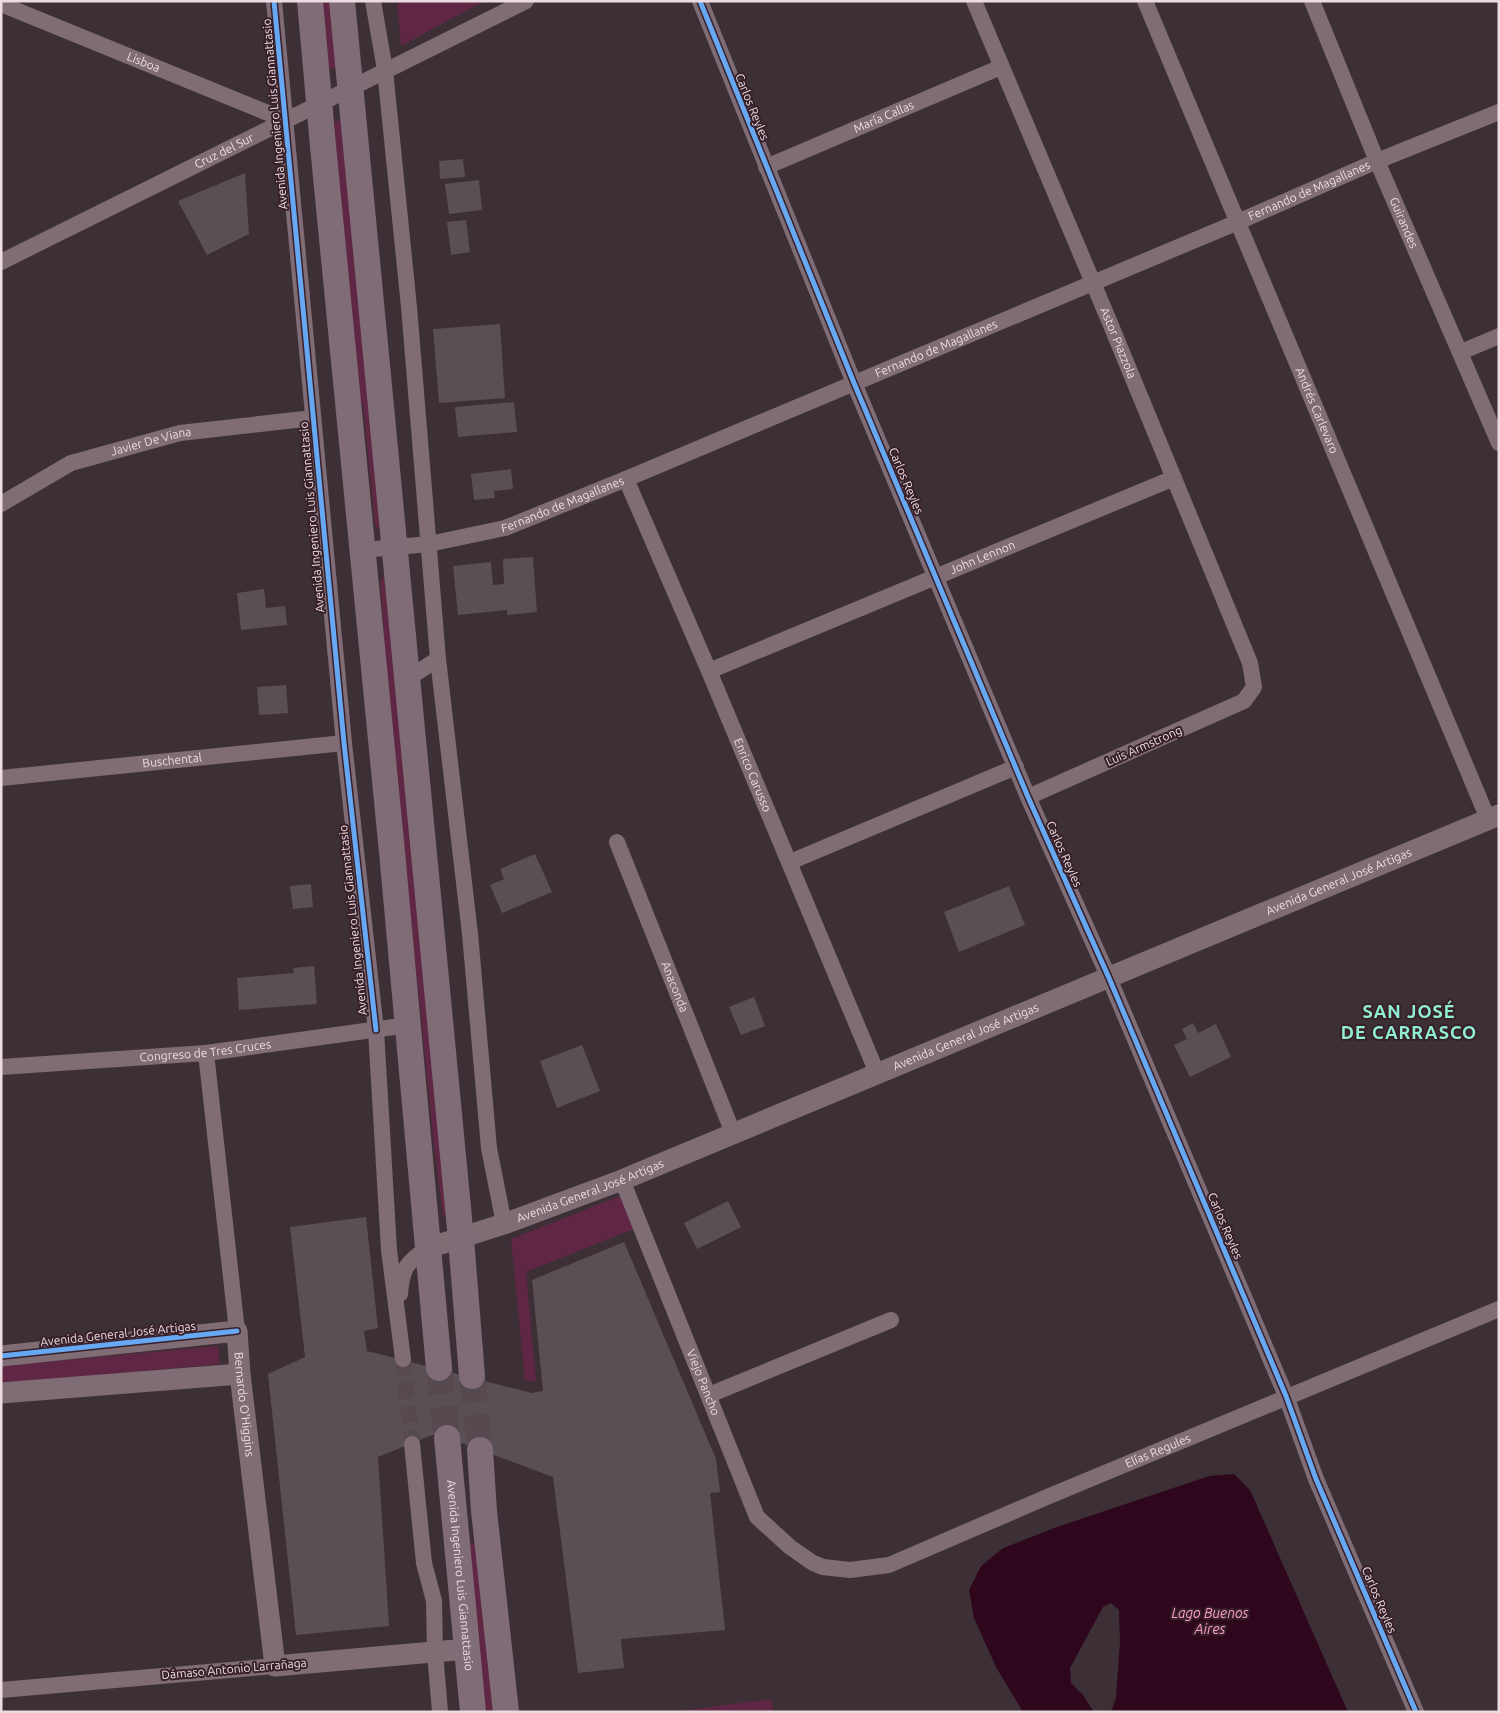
<svg xmlns="http://www.w3.org/2000/svg" width="1500" height="1713" viewBox="0 0 1500 1713" font-family="Ubuntu,sans-serif">
<rect width="100%" height="100%" fill="#3c3036"/>
<!-- green -->
<g fill="#5f2743">
<path d="M319 1H333L337 68 329 69Z"/>
<path d="M397 1H484L401 46Z"/>
<path d="M342 120 380 531 375 525 363 406 357 389 332 126 334 122Z"/>
<path d="M384 574 450 1215 443 1216 434 1146 418 987 404 870 382 650 384 630 380 583Z"/>
<path d="M620 1196 634 1229 526 1272 536 1382 525 1380 511 1239Z"/>
<path d="M218 1346 220 1364 1 1384V1366Z"/>
<path d="M467 1543 476 1544 496 1712H483Z"/>
<path d="M772 1699 773 1712H671Z"/>
</g>
<!-- water -->
<path fill="#2e071c" d="M1234 1474 1250 1490 1348 1712H1111L1116 1698 1120 1642 1119 1610 1111 1603 1103 1607 1070 1668 1071 1683 1083 1695 1091 1708 1095 1712H1023L996 1667 974 1618 969 1590 981 1566 1003 1548 1057 1527 1209 1476Z"/>
<!-- building -->
<g fill="#594f54">
<path d="M463 159 465 177 440 179 439 161Z"/>
<path d="M245 173 249 234 207 255 178 201Z"/>
<path d="M479 180 482 210 449 214 445 184Z"/>
<path d="M466 220 470 252 451 255 447 222Z"/>
<path d="M500 324 505 398 439 403 433 329Z"/>
<path d="M514 402 517 432 458 437 455 407Z"/>
<path d="M511 469 513 489 494 491 495 498 474 500 471 474Z"/>
<path d="M533 557 537 612 507 615V610L458 615 453 566 491 562 493 585 504 584 503 559Z"/>
<path d="M264 589 266 608 285 606 287 625 241 630 237 593Z"/>
<path d="M286 685 288 713 259 715 257 687Z"/>
<path d="M535 854 552 892 502 913 490 885 504 879 500 869Z"/>
<path d="M311 884 313 907 293 909 290 886Z"/>
<path d="M1009 886 1025 925 959 952 944 912Z"/>
<path d="M314 966 317 1004 239 1010 237 978 294 973 293 968Z"/>
<path d="M754 997 765 1026 741 1035 729 1007Z"/>
<path d="M1193 1023 1198 1033 1216 1024 1231 1057 1190 1077 1174 1045 1187 1039 1182 1029Z"/>
<path d="M582 1045 600 1091 557 1108 540 1061Z"/>
<path d="M728 1201 741 1227 697 1249 684 1223Z"/>
<path d="M366 1217 378 1328 364 1331 367 1351 532 1393 543 1391 532 1280 624 1242 716 1459 720 1492 710 1493 725 1630 621 1639 624 1668 578 1673 553 1477 440 1435H432L378 1457 389 1626 296 1635 268 1374 305 1357 290 1227Z"/>
</g>
<g fill="none" stroke-linecap="round" stroke-linejoin="round">
<!-- minor-tunnel -->
<path stroke="#564a50" stroke-width="16" stroke-dasharray="16 8" stroke-linecap="butt" d="M403 1359 412 1444"/>
<!-- primary-tunnel -->
<g stroke="#564a50" stroke-width="26" stroke-dasharray="26 13" stroke-linecap="butt">
<path d="M439 1368 447 1438"/>
<path d="M472 1376 480 1450"/>
</g>
<!-- minor -->
<g stroke="#7f6c75" stroke-width="16">
<path d="M274 1 344 743 376 1030 389 1250 403 1359"/>
<path d="M373 1 385 70 409 307 438 659 470 934 489 1148 504 1224"/>
<path d="M700 1 854 383 1028 797 1109 978 1286 1396 1316 1479 1416 1712"/>
<path id="s1" d="M974 1 1110 323 1250 663 1254 687 1244 701 1028 797"/>
<path id="s2" d="M1145 1 1488 819"/>
<path id="s3" d="M1312 1 1377 161 1499 443"/>
<path id="s4" d="M1 4 285 120"/>
<path id="s5" d="M766 167 1001 67"/>
<path id="s6" d="M1 262 526 1"/>
<path d="M1461 352 1499 336"/>
<path id="s7" d="M626 479 709 671 877 1073"/>
<path id="s8" d="M1 504 71 463 180 433 313 418"/>
<path id="s9" d="M363 550 429 544 505 528 626 479 1238 222 1377 161 1499 112"/>
<path id="s10" d="M709 671 1174 478"/>
<path d="M407 679 438 659"/>
<path id="s11" d="M1 778 344 743"/>
<path id="s12" d="M617 842 733 1133"/>
<path d="M790 862 1016 767"/>
<path d="M206 1053 237 1331"/>
<path id="s13" d="M1 1067 206 1053 408 1025"/>
<path id="s14" d="M622 1180 757 1517 790 1547 813 1563 823 1567 850 1570 889 1565 1047 1497 1499 1309"/>
<path d="M400 1294C402 1269 406 1262 428 1248"/>
<path d="M709 1395 891 1320"/>
<path d="M412 1444 424 1563 434 1601 435 1652 440 1712"/>
<path d="M1 1690 275 1666"/>
</g>
<!-- tertiary -->
<g stroke="#7f6c75" stroke-width="21">
<path id="s15" d="M428 1248 504 1224 622 1180 1499 815"/>
<path id="s16" d="M1 1356 237 1331 240 1374 275 1666 467 1649"/>
<path d="M1 1393 240 1374"/>
</g>
<!-- primary -->
<g stroke="#806c76" stroke-width="26">
<path d="M310 1 323 146 392 852 439 1368"/>
<path d="M342 1 461 1239 472 1376"/>
<path id="s17" d="M447 1438 473 1712"/>
<path d="M480 1450 484 1511 506 1712"/>
</g>
<defs>
<g id="cycleway">
<path d="M274 1 344 743 376 1030"/>
<path d="M700 1 854 383 1028 797 1109 978 1286 1396 1316 1479 1416 1712"/>
<path d="M1 1356 237 1331"/>
</g>
</defs>
<!-- cycleway casing -->
<use href="#cycleway" stroke="#38202b" stroke-width="8"/>
<!-- cycleway -->
<use href="#cycleway" stroke="#66a8f1" stroke-width="5"/>
</g>
<g text-anchor="middle" stroke-width="4" stroke-linejoin="round" paint-order="stroke">
<!-- street labels -->
<g font-size="12" fill="#ecdce2" stroke="#38202b">
<text dy="4" stroke="none"><textPath href="#s4" startOffset="154">Lisboa</textPath></text>
<text transform="translate(752 107) rotate(68)" y="4">Carlos Reyles</text>
<text transform="translate(275 114) rotate(-95)" y="4">Avenida Ingeniero Luis Giannattasio</text>
<text dy="4" stroke="none"><textPath href="#s5" startOffset="128">María Callas</textPath></text>
<text dy="4" stroke="none"><textPath href="#s6" startOffset="249">Cruz del Sur</textPath></text>
<text dy="4" stroke="none"><textPath href="#s9" startOffset="1016">Fernando de Magallanes</textPath></text>
<text dy="4" stroke="none"><textPath href="#s3" startOffset="240">Guirandes</textPath></text>
<text dy="4" stroke="none"><textPath href="#s1" startOffset="371">Astor Piazzola</textPath></text>
<text dy="4" stroke="none"><textPath href="#s9" startOffset="611">Fernando de Magallanes</textPath></text>
<text dy="4" stroke="none"><textPath href="#s2" startOffset="444">Andrés Carlevaro</textPath></text>
<text dy="4" stroke="none"><textPath href="#s8" startOffset="164">Javier De Viana</textPath></text>
<text transform="translate(906 481) rotate(67)" y="4">Carlos Reyles</text>
<text dy="4" stroke="none"><textPath href="#s9" startOffset="206">Fernando de Magallanes</textPath></text>
<text transform="translate(312 517) rotate(-95)" y="4">Avenida Ingeniero Luis Giannattasio</text>
<text dy="4" stroke="none"><textPath href="#s10" startOffset="296">John Lennon</textPath></text>
<text transform="translate(1144 746) rotate(-24)" y="4">Luis Armstrong</text>
<text dy="4" stroke="none"><textPath href="#s11" startOffset="172">Buschental</textPath></text>
<text dy="4" stroke="none"><textPath href="#s7" startOffset="322">Enrico Carusso</textPath></text>
<text transform="translate(1064 854) rotate(66)" y="4">Carlos Reyles</text>
<text dy="4" stroke="none"><textPath href="#s15" startOffset="982">Avenida General José Artigas</textPath></text>
<text transform="translate(353 920) rotate(-96)" y="4">Avenida Ingeniero Luis Giannattasio</text>
<text dy="4" stroke="none"><textPath href="#s12" startOffset="156">Anaconda</textPath></text>
<text dy="4" stroke="none"><textPath href="#s15" startOffset="578">Avenida General José Artigas</textPath></text>
<text dy="4" stroke="none"><textPath href="#s13" startOffset="205">Congreso de Tres Cruces</textPath></text>
<text dy="4" stroke="none"><textPath href="#s15" startOffset="172">Avenida General José Artigas</textPath></text>
<text transform="translate(1225 1226) rotate(67)" y="4">Carlos Reyles</text>
<text transform="translate(118 1334) rotate(-6)" y="4">Avenida General José Artigas</text>
<text dy="4" stroke="none"><textPath href="#s14" startOffset="218">Viejo Pancho</textPath></text>
<text dy="4" stroke="none"><textPath href="#s16" startOffset="311">Bernardo O'Higgins</textPath></text>
<text dy="4" stroke="none"><textPath href="#s14" startOffset="805">Elías Regules</textPath></text>
<text dy="4" stroke="none"><textPath href="#s17" startOffset="138">Avenida Ingeniero Luis Giannattasio</textPath></text>
<text transform="translate(1379 1600) rotate(67)" y="4">Carlos Reyles</text>
<text transform="translate(234 1669) rotate(-5)" y="4">Dámaso Antonio Larrañaga</text>
</g>
<!-- water labels -->
<g font-size="14" font-style="italic" fill="#fb9dc6" stroke="#38202b">
<text x="1210" y="1618">Lago Buenos<tspan x="1210" dy="16">Aires</tspan></text>
</g>
<!-- district labels -->
<g font-size="18" font-weight="bold" letter-spacing="1" fill="#90eed1" stroke="#38202b">
<text x="1409" y="1018">SAN JOSÉ<tspan x="1409" dy="21">DE CARRASCO</tspan></text>
</g>
</g>
<!-- border -->
<rect width="1500" height="1713" fill="none" stroke="#ecdce2" stroke-width="5"/>
</svg>
